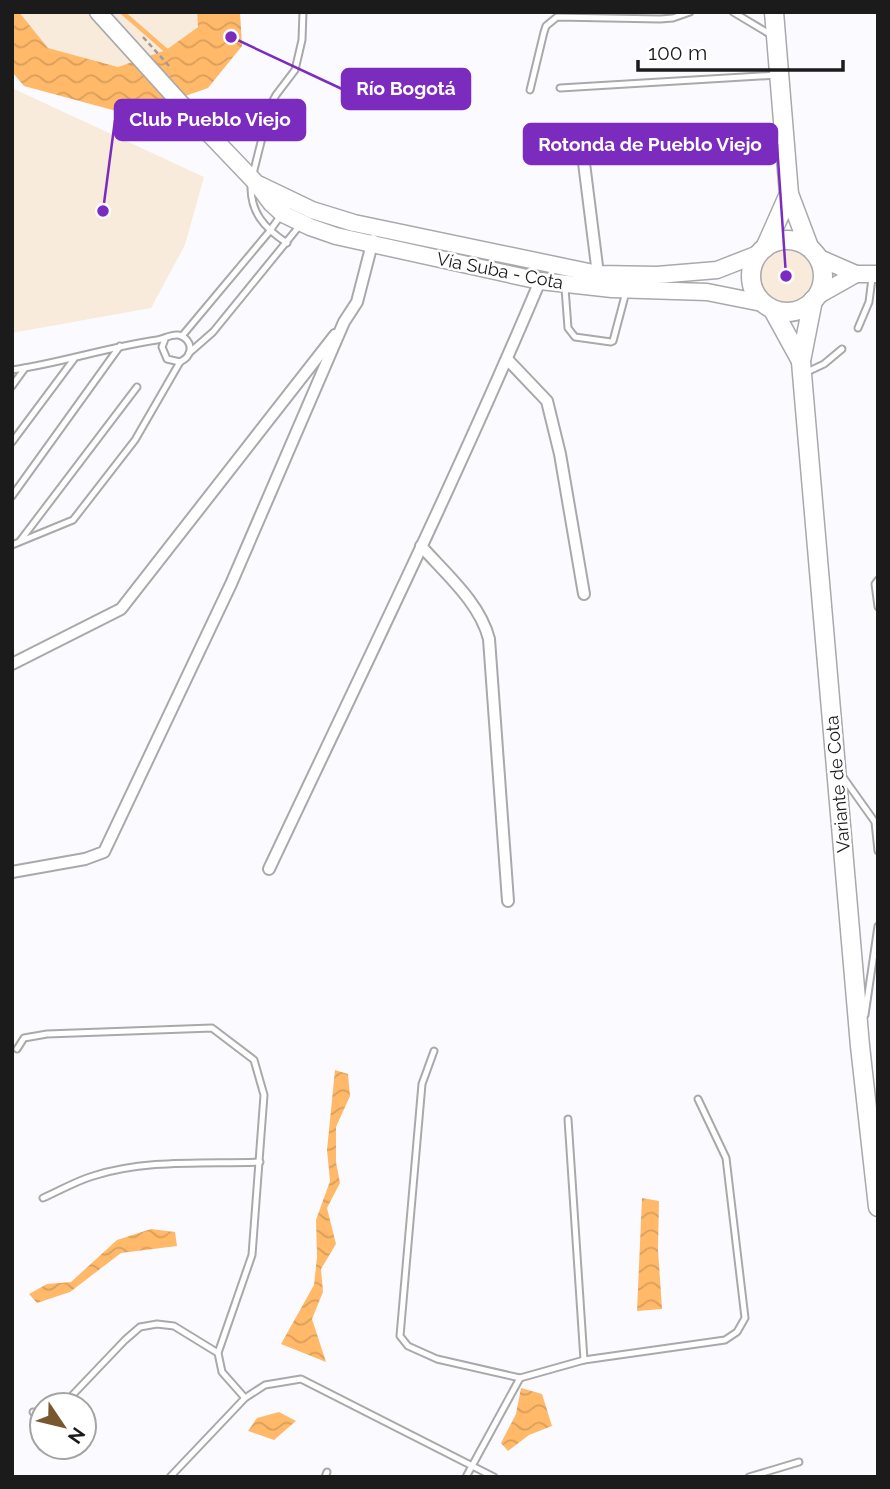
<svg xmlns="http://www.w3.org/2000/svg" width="890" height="1489" viewBox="0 0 890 1489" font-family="Raleway,sans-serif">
<defs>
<pattern id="water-waves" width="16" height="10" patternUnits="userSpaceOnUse" patternTransform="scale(1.75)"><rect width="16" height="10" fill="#ffb969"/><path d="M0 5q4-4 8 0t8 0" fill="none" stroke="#da9e5a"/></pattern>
</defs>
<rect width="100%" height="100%" fill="#fbfbff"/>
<!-- grass -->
<g fill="#f9ebdc">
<path d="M19 12H197L198 27 166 50 118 67 48 48Z"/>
<path d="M12 88 204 177 185 245 151 308 12 333Z"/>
<circle cx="786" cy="276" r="31"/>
</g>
<!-- water -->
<g fill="url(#water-waves)">
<path d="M12 12H19L48 48 118 67 166 50 198 27 197 12H240L242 46 208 88 131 115 24 86 12 72Z"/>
<path d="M335 1070 348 1074 350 1096 336 1127V1162L340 1183 327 1208 336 1244 321 1269 323 1292 312 1319 326 1362 281 1344 314 1285 317 1257 316 1220 330 1181 327 1150Z"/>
<path d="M642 1198 659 1201 658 1250 662 1309 637 1311Z"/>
<path d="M151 1229 175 1232 177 1246 121 1253 70 1292 37 1303 29 1294 47 1284 71 1282 117 1240Z"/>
<path d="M521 1388 542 1394 552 1426 529 1435 508 1451 501 1443 516 1414Z"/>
<path d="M279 1412 296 1421 274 1440 248 1431 257 1418Z"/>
</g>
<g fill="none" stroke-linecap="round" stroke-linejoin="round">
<!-- stream -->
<path stroke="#ffb969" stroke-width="4.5" d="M122 12 169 53"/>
<defs>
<g id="lane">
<path d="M733 12 773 36"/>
<path d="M560 88 777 75"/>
<path d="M530 90 544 32 546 26 557 17 660 19 673 18 690 12"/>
<path d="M253 174 270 106 276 95 295 70 302 40 303 12"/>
<path d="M251 184C250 212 264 228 287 243"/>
<path d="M565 288 568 328 575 337 611 342 613 341 626 292"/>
<path d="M858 328 869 302 872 278"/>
<path d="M182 336 269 232 291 201"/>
<path d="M189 353 213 332 301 224"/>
<path d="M12 370C61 363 108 347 157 340 164 339 171 334 178 335 185 336 191 343 190 350 189 357 185 359 180 362L167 359 162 347 165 339"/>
<path d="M805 373 824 364 842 349"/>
<path d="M12 386 25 368"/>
<path d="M12 442 74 359"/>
<path d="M12 496 120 346"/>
<path d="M20 541 137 387"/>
<path d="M12 545 73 520 135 440 180 362"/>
<path d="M878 580 875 584 878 607"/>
<path d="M843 777 875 822 878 851"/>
<path d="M865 1015 878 926"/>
<path d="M17 1049 24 1038 47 1034 212 1028 254 1060 264 1095 252 1255 218 1353 222 1372 245 1398"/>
<path d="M434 1051 422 1084 400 1336 408 1346 437 1359 520 1378 584 1360 725 1340 737 1332 745 1318 726 1158 698 1099"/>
<path d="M568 1119 584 1360"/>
<path d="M43 1198C59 1191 76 1181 93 1176 146 1159 205 1164 260 1162"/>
<path d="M63 1405 125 1340 140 1327 157 1324 174 1326 218 1353"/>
<path d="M33 1412H42"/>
<path d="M170 1477 245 1398 265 1385 301 1379 494 1477"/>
<path d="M325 1477 327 1472"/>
<path d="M466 1477 520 1378"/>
<path d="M749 1477 799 1462"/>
</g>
<g id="street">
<path d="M598 274 582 147 586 141 626 136"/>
<path d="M507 359 547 401 560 454 584 594"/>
<path d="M421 546C446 574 480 603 489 639L508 901"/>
<path d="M12 664 121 609 335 335"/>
<path d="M269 869C361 674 456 480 540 281"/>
<path d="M12 872 85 859 104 852 231 584 344 322 357 302 373 240"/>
</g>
<g id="secondary">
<path d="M98 12 194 118 257 184 271 203 283 214 310 227 336 236 540 281 612 289 707 292 762 303"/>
<path d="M260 185 312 210 354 223 598 274 657 275 717 270 758 254"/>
<path d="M817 257 856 274H878"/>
<path d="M817 296 856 274"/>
</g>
<g id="primary">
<path d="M774 12 789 194 809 247"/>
<circle cx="787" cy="276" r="36"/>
<path d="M765 248 789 194"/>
<path d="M813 300 801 361 802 374 860 1046 878 1207"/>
<path d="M773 310 801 361"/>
</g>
</defs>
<!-- lane casing -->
<use href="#lane" stroke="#a9a9ac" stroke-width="9"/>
<!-- street casing -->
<use href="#street" stroke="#a9a9ac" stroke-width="14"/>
<!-- secondary casing -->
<use href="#secondary" stroke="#a9a9ac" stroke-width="19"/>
<!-- primary casing -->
<use href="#primary" stroke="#a9a9ac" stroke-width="21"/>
<!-- path -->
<path stroke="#9c9c9f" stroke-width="2.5" stroke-dasharray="5 3.5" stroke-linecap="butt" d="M143 37 170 67"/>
<!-- lane -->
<use href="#lane" stroke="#fff" stroke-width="5"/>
<!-- street -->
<use href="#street" stroke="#fff" stroke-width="10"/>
<!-- secondary -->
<use href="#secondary" stroke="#fff" stroke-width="16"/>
<!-- primary -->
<use href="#primary" stroke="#fff" stroke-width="18"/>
</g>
<g text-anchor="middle" stroke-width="5" stroke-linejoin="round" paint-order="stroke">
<!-- street labels -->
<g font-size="18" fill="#1b1b1c" stroke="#fff">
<text transform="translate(500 271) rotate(11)" y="6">Vía Suba - Cota</text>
<text transform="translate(838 784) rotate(-95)" y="6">Variante de Cota</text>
</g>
</g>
<!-- callouts -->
<path fill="none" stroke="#7b2cbf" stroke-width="2.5" d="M231 37L342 89M103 211L115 120M786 276L777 144"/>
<g fill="#7b2cbf" stroke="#fff" stroke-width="2.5">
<circle cx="231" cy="37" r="7"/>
<circle cx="103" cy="211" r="7"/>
<circle cx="786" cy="276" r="7"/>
</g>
<g fill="#7b2cbf" stroke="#7b2cbf" stroke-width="2.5">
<rect x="342" y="69" width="128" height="40" rx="7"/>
<rect x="115" y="100" width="190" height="40" rx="7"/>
<rect x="524" y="124" width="253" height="40" rx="7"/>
</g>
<g font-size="19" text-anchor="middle" font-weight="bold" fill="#fff">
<text x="406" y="95">Río Bogotá</text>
<text x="210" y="126">Club Pueblo Viejo</text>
<text x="650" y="151">Rotonda de Pueblo Viejo</text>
</g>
<!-- border -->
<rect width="890" height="1489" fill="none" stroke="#1b1b1c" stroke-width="28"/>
<!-- north arrow -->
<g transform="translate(63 1426) rotate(125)"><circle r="33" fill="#ffffff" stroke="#a4a4a4" stroke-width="2"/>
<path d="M0-5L12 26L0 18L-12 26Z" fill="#78562e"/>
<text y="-10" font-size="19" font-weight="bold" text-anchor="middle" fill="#1b1b1c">N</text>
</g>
<!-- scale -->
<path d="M638 60v10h205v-10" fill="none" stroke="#1b1b1c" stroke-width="3.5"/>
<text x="648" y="60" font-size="21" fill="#1b1b1c" stroke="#ffffff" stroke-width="5" paint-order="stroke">100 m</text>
</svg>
